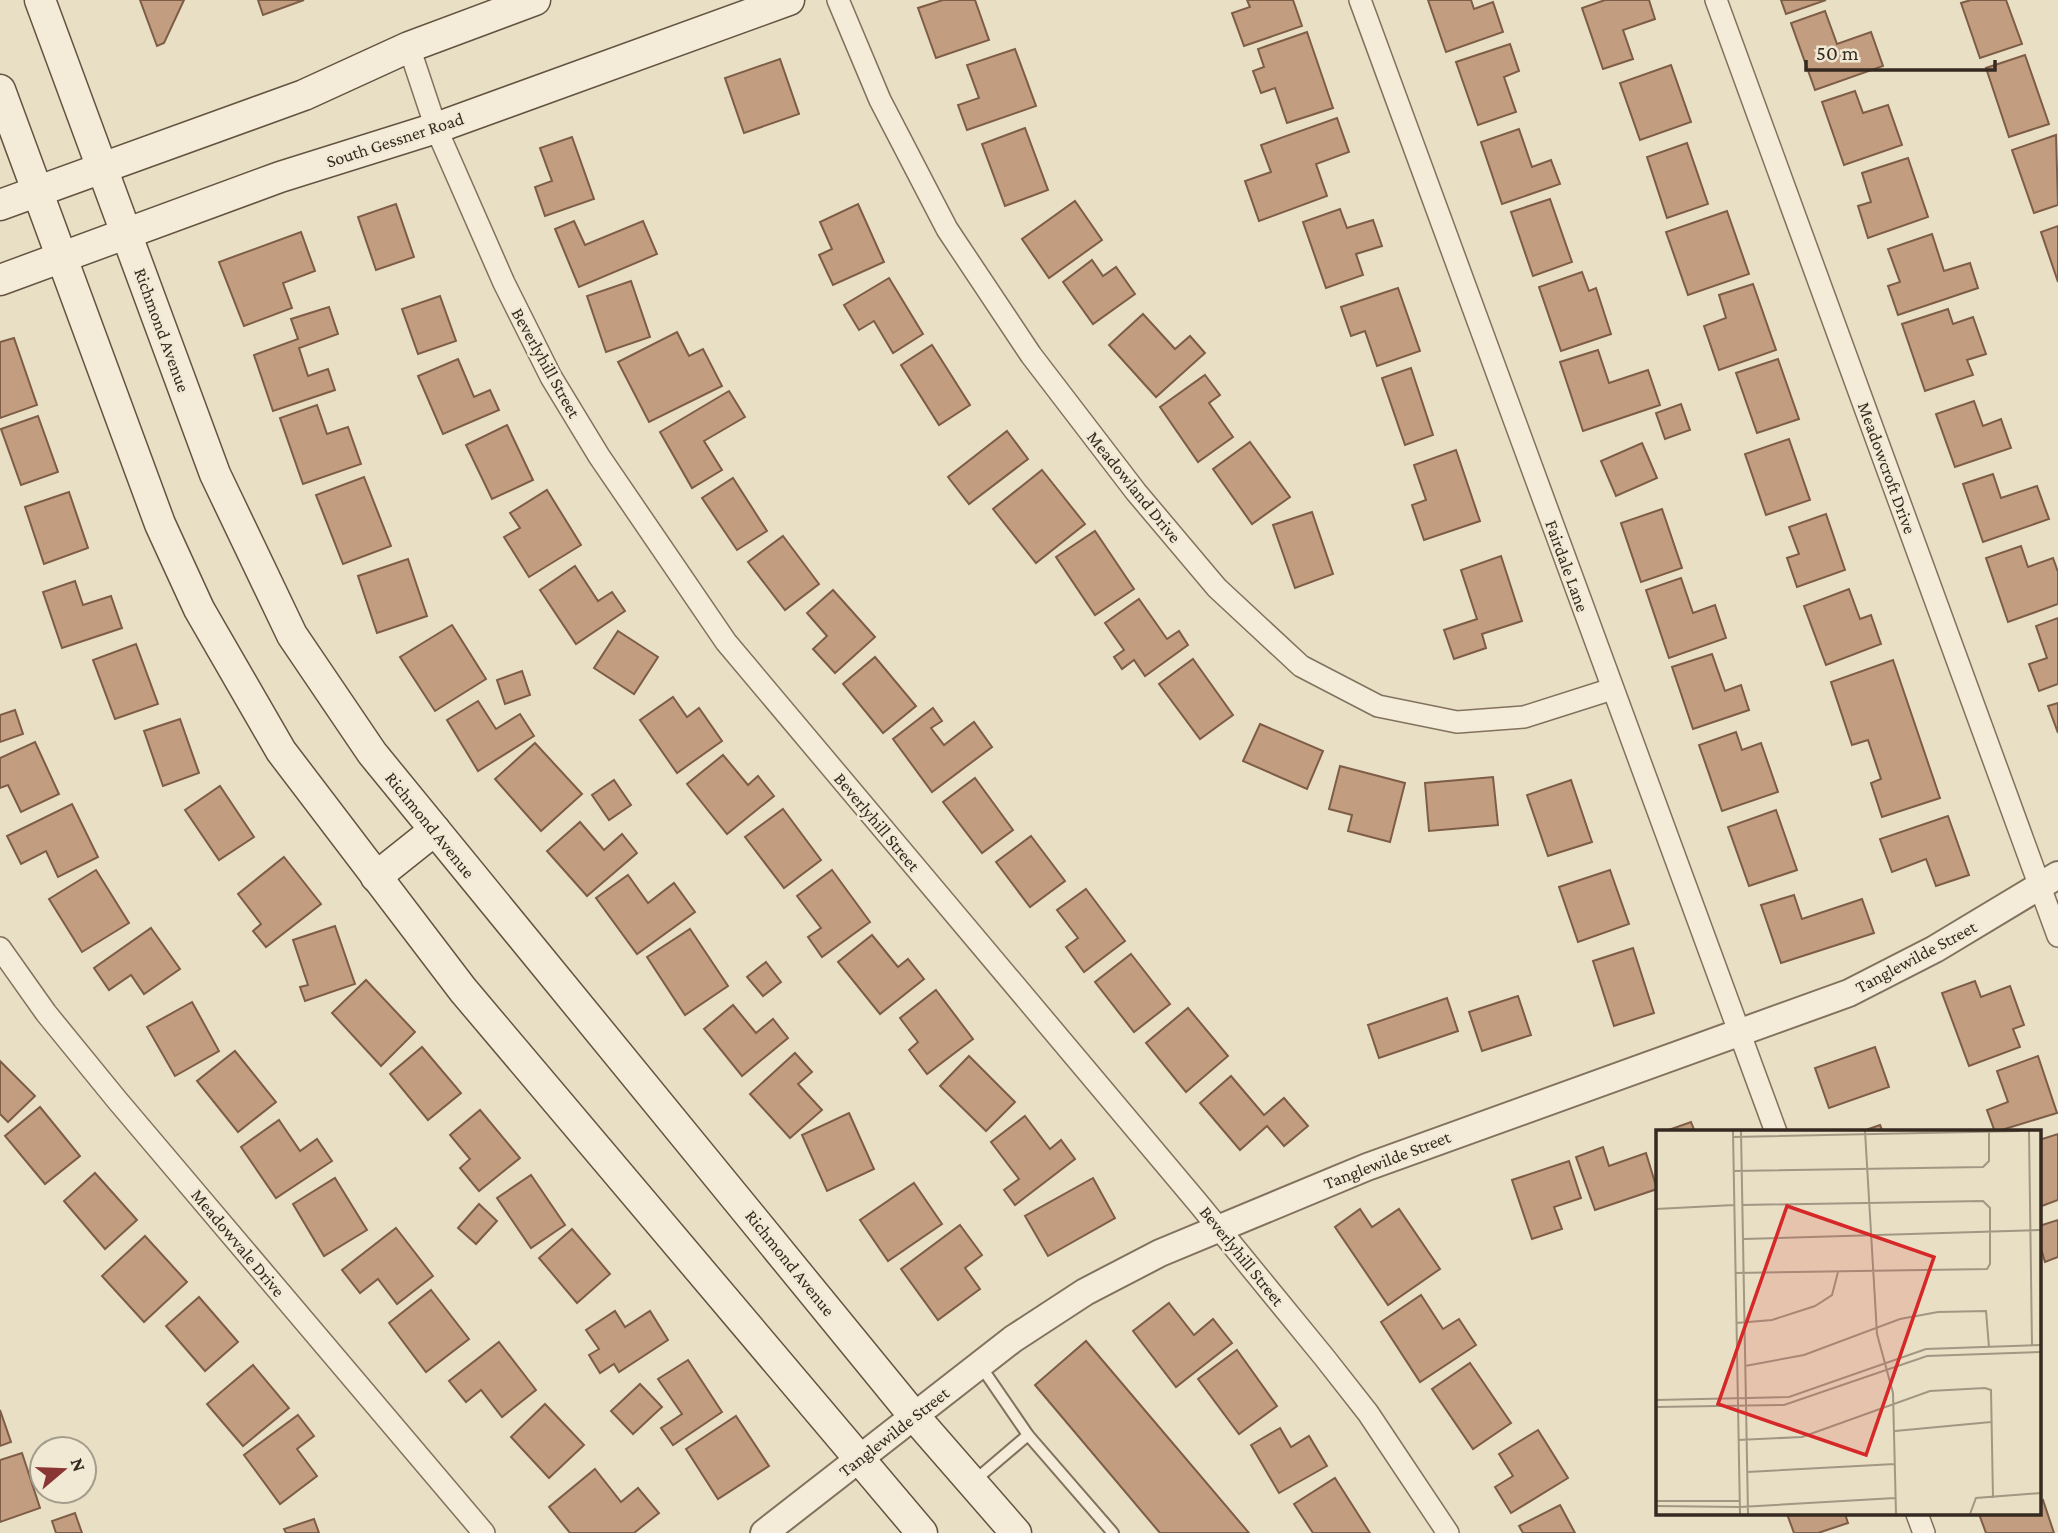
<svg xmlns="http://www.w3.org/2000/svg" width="2058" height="1533" viewBox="0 0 2058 1533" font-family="'Crimson Pro',serif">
<rect width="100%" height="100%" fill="#e9dfc5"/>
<!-- building -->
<g fill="#c29d80" stroke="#7e5d46" stroke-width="2">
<path d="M140 0H184L164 43 157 46Z"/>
<path d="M258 0H304L263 15Z"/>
<path d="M943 0H975L989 40 936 58 918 8Z"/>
<path d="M1247 0H1293L1302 26 1244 46 1232 13 1250 7Z"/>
<path d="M1428 0H1471L1474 9 1493 2 1503 32 1446 52Z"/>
<path d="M1605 0H1649L1655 19 1623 30 1633 59 1603 69 1582 8Z"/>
<path d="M1781 0H1826L1786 14Z"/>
<path d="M1971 0H2006L2022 44 1980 58 1961 3Z"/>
<path d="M1825 11 1837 44 1871 32 1883 66 1815 90 1791 23Z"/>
<path d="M1307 32 1333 108 1287 123 1275 88 1261 93 1253 71 1264 67 1258 49Z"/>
<path d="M1510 44 1519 71 1504 77 1516 112 1478 125 1456 62Z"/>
<path d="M1015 49 1036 106 967 130 958 105 979 98 967 65Z"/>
<path d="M2025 55 2049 124 2009 137 1986 68Z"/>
<path d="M780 59 799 114 744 133 725 78Z"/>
<path d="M1671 65 1691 122 1640 140 1620 83Z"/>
<path d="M1855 91 1863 113 1888 105 1902 145 1844 165 1822 102Z"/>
<path d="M1337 118 1349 152 1316 164 1327 196 1259 221 1245 181 1271 172 1261 145Z"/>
<path d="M1025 128 1048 190 1005 206 982 144Z"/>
<path d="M1519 129 1532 167 1551 160 1560 184 1502 204 1481 142Z"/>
<path d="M2056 135 2058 205 2034 213 2012 150Z"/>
<path d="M572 137 594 199 545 216 535 187 552 181 540 148Z"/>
<path d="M1687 143 1708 204 1667 218 1647 157Z"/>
<path d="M1908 158 1928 217 1868 238 1858 206 1871 202 1862 173Z"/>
<path d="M1550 199 1572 262 1533 276 1511 212Z"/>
<path d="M1075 201 1102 240 1049 278 1022 239Z"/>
<path d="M396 204 414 257 376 270 358 217Z"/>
<path d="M858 204 884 262 833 285 819 255 832 249 820 222Z"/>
<path d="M1340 209 1347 228 1373 220 1382 246 1356 254 1363 275 1326 288 1303 222Z"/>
<path d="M1727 211 1749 274 1688 295 1666 232Z"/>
<path d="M574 221 585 245 643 221 657 254 579 287 555 229Z"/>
<path d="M2058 226V282L2041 232Z"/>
<path d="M301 232 315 271 283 283 292 308 244 326 219 262Z"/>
<path d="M1932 234 1944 271 1970 263 1978 288 1898 315 1888 286 1900 282 1888 249Z"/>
<path d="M1092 260 1103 276 1116 267 1135 294 1093 324 1063 282Z"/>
<path d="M1582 272 1589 291 1596 288 1611 334 1561 351 1539 287Z"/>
<path d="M889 278 923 334 893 353 874 321 859 330 844 305Z"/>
<path d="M631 281 650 337 606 352 587 296Z"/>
<path d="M1753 284 1776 350 1719 370 1704 326 1726 318 1719 295Z"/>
<path d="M1398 288 1420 351 1377 366 1365 331 1351 336 1341 307Z"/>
<path d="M440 296 456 341 418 354 402 309Z"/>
<path d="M329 307 338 334 299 348 308 376 328 369 335 390 273 411 254 355 298 339 291 319Z"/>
<path d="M1948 309 1953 324 1973 317 1986 354 1967 360 1973 375 1925 391 1902 324Z"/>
<path d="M1143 314 1175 349 1190 336 1205 353 1156 397 1109 345Z"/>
<path d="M677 332 689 356 703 349 722 386 649 422 618 362Z"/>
<path d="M14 338 37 405 0 418V342Z"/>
<path d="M932 345 970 405 939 425 901 365Z"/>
<path d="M1598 350 1609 383 1648 370 1660 405 1583 431 1560 362Z"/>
<path d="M458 359 474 397 490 390 499 410 443 434 418 376Z"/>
<path d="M1778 359 1799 419 1757 433 1736 373Z"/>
<path d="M1411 368 1433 435 1405 445 1382 378Z"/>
<path d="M1205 375 1220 395 1209 403 1233 437 1198 462 1160 407Z"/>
<path d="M729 391 745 417 704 441 722 470 692 488 660 432Z"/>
<path d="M1974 401 1983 426 2001 419 2011 448 1955 467 1936 414Z"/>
<path d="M1681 404 1690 430 1665 439 1656 413Z"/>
<path d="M317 405 327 434 348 427 361 464 303 484 280 418Z"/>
<path d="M38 416 58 472 21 485 1 429Z"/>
<path d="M507 425 533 480 492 499 466 445Z"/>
<path d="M1007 431 1028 459 969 504 948 477Z"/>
<path d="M1789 439 1810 500 1766 515 1745 454Z"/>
<path d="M1250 442 1290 497 1252 524 1213 469Z"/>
<path d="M1642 443 1657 478 1616 496 1601 461Z"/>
<path d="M1456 450 1480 521 1424 540 1412 505 1426 500 1414 465Z"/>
<path d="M1042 470 1085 524 1036 563 993 509Z"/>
<path d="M1993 474 2001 498 2037 486 2049 519 1983 542 1963 484Z"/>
<path d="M364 477 391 546 343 564 316 495Z"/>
<path d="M733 478 767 531 737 550 702 498Z"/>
<path d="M547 490 581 545 529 577 504 537 520 528 510 513Z"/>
<path d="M69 492 88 548 44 564 25 507Z"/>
<path d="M1662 509 1682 568 1641 582 1621 523Z"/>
<path d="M1312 512 1333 574 1295 588 1273 525Z"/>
<path d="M1826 514 1845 570 1797 587 1787 558 1799 554 1789 527Z"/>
<path d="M1095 531 1134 589 1095 615 1056 557Z"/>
<path d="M783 536 819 584 785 610 748 562Z"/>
<path d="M2021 546 2028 567 2053 558 2058 572V604L2008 622 1986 558Z"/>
<path d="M1501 556 1522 621 1482 634 1486 648 1454 659 1444 630 1477 619 1461 570Z"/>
<path d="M408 559 427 616 377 633 358 576Z"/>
<path d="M575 566 598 601 612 592 625 611 576 644 540 590Z"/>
<path d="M1681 578 1693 613 1715 605 1726 638 1669 658 1646 590Z"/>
<path d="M75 581 83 605 111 596 122 628 62 648 43 592Z"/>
<path d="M1849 589 1860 619 1871 615 1881 644 1826 665 1804 606Z"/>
<path d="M833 590 875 637 835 673 813 649 827 636 807 613Z"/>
<path d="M1139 599 1167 639 1179 631 1188 645 1145 676 1134 660 1122 669 1114 657 1124 650 1105 623Z"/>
<path d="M2058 618V684L2039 691 2029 664 2047 658 2036 626Z"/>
<path d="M452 625 486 679 435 711 400 657Z"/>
<path d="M618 631 658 657 634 694 594 668Z"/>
<path d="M136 644 158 704 115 719 93 660Z"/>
<path d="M1712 654 1725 691 1741 685 1749 710 1693 729 1672 667Z"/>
<path d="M875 657 916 706 883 733 843 684Z"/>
<path d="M1193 659 1233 715 1200 739 1159 684Z"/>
<path d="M1893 660 1940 798 1882 817 1871 783 1881 779 1868 740 1852 745 1831 682Z"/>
<path d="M522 671 530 695 505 704 497 680Z"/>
<path d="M673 697 687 717 699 708 722 741 677 773 640 720Z"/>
<path d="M478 701 496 729 520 714 534 736 478 771 447 720Z"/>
<path d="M2058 703V733L2048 706Z"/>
<path d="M933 708 942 721 931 728 944 745 974 722 992 747 932 792 893 739Z"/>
<path d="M15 710 23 734 0 742V715Z"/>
<path d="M180 719 199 773 163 786 144 731Z"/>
<path d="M1260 724 1323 751 1307 789 1243 761Z"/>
<path d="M1736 732 1742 750 1761 743 1778 792 1722 811 1699 745Z"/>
<path d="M35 742 59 794 21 812 8 785 0 788V758Z"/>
<path d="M535 743 582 794 541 831 495 779Z"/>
<path d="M723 755 748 785 758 776 774 796 727 834 687 784Z"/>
<path d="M1340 766 1405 783 1390 842 1348 831 1352 815 1329 809Z"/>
<path d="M1493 777 1498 825 1429 831 1425 783Z"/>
<path d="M975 778 1013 830 982 853 943 802Z"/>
<path d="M614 780 631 805 609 820 592 795Z"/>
<path d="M1571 780 1592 842 1548 856 1527 795Z"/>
<path d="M220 786 254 837 219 860 185 810Z"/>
<path d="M72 804 98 857 58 877 46 851 21 864 7 836Z"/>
<path d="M783 809 821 860 784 888 745 837Z"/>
<path d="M1776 810 1797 870 1749 886 1728 827Z"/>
<path d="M1948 816 1969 875 1936 886 1926 859 1892 872 1880 839Z"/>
<path d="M580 822 604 850 622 834 637 853 587 896 547 851Z"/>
<path d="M1031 836 1065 881 1030 907 996 862Z"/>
<path d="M284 857 321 904 266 947 253 931 261 924 238 894Z"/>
<path d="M96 870 129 923 82 952 49 899Z"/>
<path d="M832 870 870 922 822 957 808 937 821 928 797 896Z"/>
<path d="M1610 870 1629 924 1578 942 1559 887Z"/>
<path d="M628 875 648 903 674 883 695 912 637 954 596 898Z"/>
<path d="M1086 889 1125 941 1084 972 1066 947 1078 938 1057 910Z"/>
<path d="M1794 895 1802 919 1862 899 1874 933 1781 963 1761 905Z"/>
<path d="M335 926 355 984 305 1001 300 987 308 985 293 940Z"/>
<path d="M151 928 180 969 144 994 131 975 109 990 94 968Z"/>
<path d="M690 929 728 986 685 1015 647 957Z"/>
<path d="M872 935 898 967 908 959 924 979 880 1014 838 962Z"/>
<path d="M1633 948 1654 1013 1614 1026 1593 961Z"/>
<path d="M1131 954 1170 1004 1134 1032 1095 982Z"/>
<path d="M766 962 781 982 763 996 747 977Z"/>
<path d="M366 980 415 1032 381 1066 332 1013Z"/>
<path d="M1975 981 1981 997 2010 986 2024 1025 2013 1029 2020 1047 1969 1066 1942 993Z"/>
<path d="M936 990 973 1039 927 1074 909 1050 918 1042 900 1018Z"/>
<path d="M1518 996 1531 1035 1482 1051 1469 1012Z"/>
<path d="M1447 998 1458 1031 1379 1058 1368 1025Z"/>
<path d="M192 1002 219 1051 175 1076 147 1027Z"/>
<path d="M733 1005 756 1033 773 1019 788 1038 742 1076 704 1029Z"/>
<path d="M1188 1008 1228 1056 1186 1092 1146 1043Z"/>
<path d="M422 1047 461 1093 428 1120 390 1074Z"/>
<path d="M1875 1047 1889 1087 1829 1108 1815 1068Z"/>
<path d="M235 1051 276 1102 238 1132 197 1081Z"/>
<path d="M795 1053 812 1072 798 1084 822 1110 790 1138 750 1094Z"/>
<path d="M969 1056 1015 1102 986 1131 940 1086Z"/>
<path d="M2038 1056 2057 1113 1995 1132 1987 1110 2008 1102 1997 1071Z"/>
<path d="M0 1061 35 1096 8 1122 0 1114Z"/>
<path d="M1231 1076 1264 1115 1284 1098 1308 1126 1284 1146 1267 1126 1240 1150 1200 1103Z"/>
<path d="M40 1107 80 1156 45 1184 5 1136Z"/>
<path d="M480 1110 520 1158 479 1191 460 1168 470 1159 450 1135Z"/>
<path d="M849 1113 874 1169 827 1191 802 1135Z"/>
<path d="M1025 1116 1050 1149 1061 1140 1075 1159 1015 1205 1004 1190 1019 1179 991 1142Z"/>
<path d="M279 1120 300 1151 317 1139 332 1161 276 1198 241 1147Z"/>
<path d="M1691 1122 1695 1132H1663Z"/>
<path d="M1880 1125 1883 1132H1860Z"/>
<path d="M2058 1134V1200L2039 1207V1140Z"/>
<path d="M1603 1147 1609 1166 1646 1153 1657 1189 1595 1210 1576 1157Z"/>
<path d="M1569 1161 1581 1198 1554 1207 1562 1229 1532 1239 1512 1180Z"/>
<path d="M95 1173 137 1220 105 1249 64 1201Z"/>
<path d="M531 1175 565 1225 531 1248 497 1198Z"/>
<path d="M335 1178 367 1230 324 1256 293 1204Z"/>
<path d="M1093 1178 1115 1218 1048 1256 1025 1216Z"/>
<path d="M914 1183 942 1224 888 1261 860 1220Z"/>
<path d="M479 1204 497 1221 476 1244 458 1228Z"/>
<path d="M1360 1209 1372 1227 1399 1209 1440 1269 1388 1305 1335 1227Z"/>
<path d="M2058 1220V1257L2045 1262 2039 1242V1226Z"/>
<path d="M960 1225 982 1255 965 1268 980 1289 938 1320 901 1269Z"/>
<path d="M396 1228 433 1276 397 1304 378 1279 360 1293 342 1270Z"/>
<path d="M572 1229 610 1274 577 1303 539 1258Z"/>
<path d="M145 1236 187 1282 144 1322 102 1276Z"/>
<path d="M431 1290 469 1339 426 1372 389 1323Z"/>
<path d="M1421 1295 1443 1329 1459 1319 1476 1345 1420 1382 1381 1322Z"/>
<path d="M199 1297 238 1342 205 1371 166 1326Z"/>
<path d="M1169 1303 1194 1335 1213 1319 1232 1343 1176 1387 1133 1331Z"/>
<path d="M615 1311 625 1327 650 1311 668 1340 619 1372 614 1364 600 1373 589 1355 599 1349 586 1330Z"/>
<path d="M1086 1341 1249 1533H1160L1035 1385Z"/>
<path d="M499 1342 536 1390 502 1417 481 1390 466 1402 449 1381Z"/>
<path d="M1237 1350 1277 1406 1239 1434 1198 1379Z"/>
<path d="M688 1360 722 1412 673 1445 661 1428 682 1414 658 1379Z"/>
<path d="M1470 1363 1511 1423 1473 1449 1432 1389Z"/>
<path d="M253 1365 289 1408 243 1446 207 1404Z"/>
<path d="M640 1384 662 1407 633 1434 611 1411Z"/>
<path d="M545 1404 584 1445 549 1478 511 1437Z"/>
<path d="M0 1410 11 1442 0 1446Z"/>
<path d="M298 1415 314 1436 297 1449 317 1476 280 1504 244 1455Z"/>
<path d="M736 1416 769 1466 718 1499 686 1449Z"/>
<path d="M1280 1428 1291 1447 1309 1436 1327 1466 1279 1493 1251 1445Z"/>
<path d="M1538 1430 1568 1478 1511 1513 1495 1487 1513 1476 1499 1454Z"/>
<path d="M22 1453 40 1508 0 1522V1460Z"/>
<path d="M595 1469 621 1502 638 1488 659 1513 634 1533H570L549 1507Z"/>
<path d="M1335 1478 1370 1533H1313L1294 1504Z"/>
<path d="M2043 1500 2054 1533H1986L1979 1514H2039V1502Z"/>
<path d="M1560 1505 1575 1533H1523L1519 1526Z"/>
<path d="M75 1513 82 1533H56L52 1521Z"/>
<path d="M1787 1514H1845L1848 1523 1818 1533H1794Z"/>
<path d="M314 1519 319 1533H286L284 1529Z"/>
</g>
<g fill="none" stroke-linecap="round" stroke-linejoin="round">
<defs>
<g id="service">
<path d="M980 1365 1028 1435"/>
<path d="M974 1481 1028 1435 1113 1533"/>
</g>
<g id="minor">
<path d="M838 0 880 100 947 229 1031 355 1136 492 1217 588 1301 666 1378 706 1457 722 1524 717 1612 689"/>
<path d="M1360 0 1776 1132"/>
<path d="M1716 0 2058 936"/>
<path d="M409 47 436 128 504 283 551 377 599 456 726 642 1198 1203 1324 1357 1368 1413 1448 1533"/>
<path d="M0 948 46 1013 117 1100 484 1533"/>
<path d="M1917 1514 1924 1533"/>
</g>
<path id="tertiary" d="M764 1533 1013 1339 1085 1292 1160 1253 1367 1167 1849 993 1935 949 2058 875"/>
<g id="secondary">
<path d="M40 0 215 474 292 635 372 753 914 1416 1016 1533"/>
<path d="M0 90 160 524 199 609 281 751 463 990 922 1533"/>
<path d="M0 205 304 95 409 47 535 0"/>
<path d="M0 280 280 177 436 128 789 0"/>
<path d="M376 877 435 830"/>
</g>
</defs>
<!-- service casing -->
<use href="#service" stroke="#82715d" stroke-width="14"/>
<!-- minor casing -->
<use href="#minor" stroke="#82715d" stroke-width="24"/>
<!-- tertiary casing -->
<use href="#tertiary" stroke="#82715d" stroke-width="30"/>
<!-- secondary casing -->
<use href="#secondary" stroke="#645341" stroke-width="33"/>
<!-- service -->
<use href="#service" stroke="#f4ecd8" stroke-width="10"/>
<!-- minor -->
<use href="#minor" stroke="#f4ecd8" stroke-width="21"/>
<!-- tertiary -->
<use href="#tertiary" stroke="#f4ecd8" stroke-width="26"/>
<!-- secondary -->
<use href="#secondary" stroke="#f4ecd8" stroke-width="30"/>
</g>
<g text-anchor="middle" stroke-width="5" stroke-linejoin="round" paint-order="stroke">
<!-- street labels -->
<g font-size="18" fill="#342a20" stroke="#f1e9d4">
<text transform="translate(395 140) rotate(-18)" y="6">South Gessner Road</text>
<text transform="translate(162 330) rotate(70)" y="6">Richmond Avenue</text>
<text transform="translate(546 363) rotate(61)" y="6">Beverlyhill Street</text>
<text transform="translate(1887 468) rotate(70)" y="6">Meadowcroft Drive</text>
<text transform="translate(1134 487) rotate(51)" y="6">Meadowland Drive</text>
<text transform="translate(1567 566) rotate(70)" y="6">Fairdale Lane</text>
<text transform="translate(877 822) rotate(50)" y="6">Beverlyhill Street</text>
<text transform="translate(430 825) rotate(51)" y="6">Richmond Avenue</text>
<text transform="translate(1916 957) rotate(-28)" y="6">Tanglewilde Street</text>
<text transform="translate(1387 1160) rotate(-21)" y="6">Tanglewilde Street</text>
<text transform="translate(238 1243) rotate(50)" y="6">Meadowvale Drive</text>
<text transform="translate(1242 1256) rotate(51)" y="6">Beverlyhill Street</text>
<text transform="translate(790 1263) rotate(51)" y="6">Richmond Avenue</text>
<text transform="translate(894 1432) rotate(-38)" y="6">Tanglewilde Street</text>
</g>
</g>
<!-- overview -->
<g transform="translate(1656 1130)">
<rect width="385" height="385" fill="#e9dfc5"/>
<path fill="none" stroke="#a19783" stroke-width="2" d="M77 1 84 384M85 1 92 384M209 1 221 204 237 263 240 384M373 1 376 216M77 7 364 1M78 41 327 37 333 31V1M0 79 78 75M87 109 385 100M79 143 331 139 334 134V78L327 71 86 75M80 193 116 190 159 176 176 165 182 142M89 236 148 225 244 189 282 182 330 181 333 217M0 270 133 267 270 219 385 215M0 277 128 275 271 226 385 222M239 301 335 292M82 310 146 307 274 261 329 258 335 260 337 368M91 342 239 334M0 371H83M0 376 84 377 239 368M314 384 320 368 385 363"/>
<path fill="#d62828" fill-opacity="0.15" stroke="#d62828" stroke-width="3.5" d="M131 76 278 127 210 325 62 274Z"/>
<rect width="385" height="385" fill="none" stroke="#342a20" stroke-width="3.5"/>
</g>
<!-- north arrow -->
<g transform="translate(63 1470) rotate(71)"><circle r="33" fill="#f1e9d4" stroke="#a59d8c" stroke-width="2"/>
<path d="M0-5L12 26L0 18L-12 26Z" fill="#8a3634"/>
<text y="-10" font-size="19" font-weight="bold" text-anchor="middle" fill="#342a20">N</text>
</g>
<!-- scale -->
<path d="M1806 60v10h189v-10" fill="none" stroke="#342a20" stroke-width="3.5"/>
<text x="1816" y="60" font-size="21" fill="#342a20" stroke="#f1e9d4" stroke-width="5" paint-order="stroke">50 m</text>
</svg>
